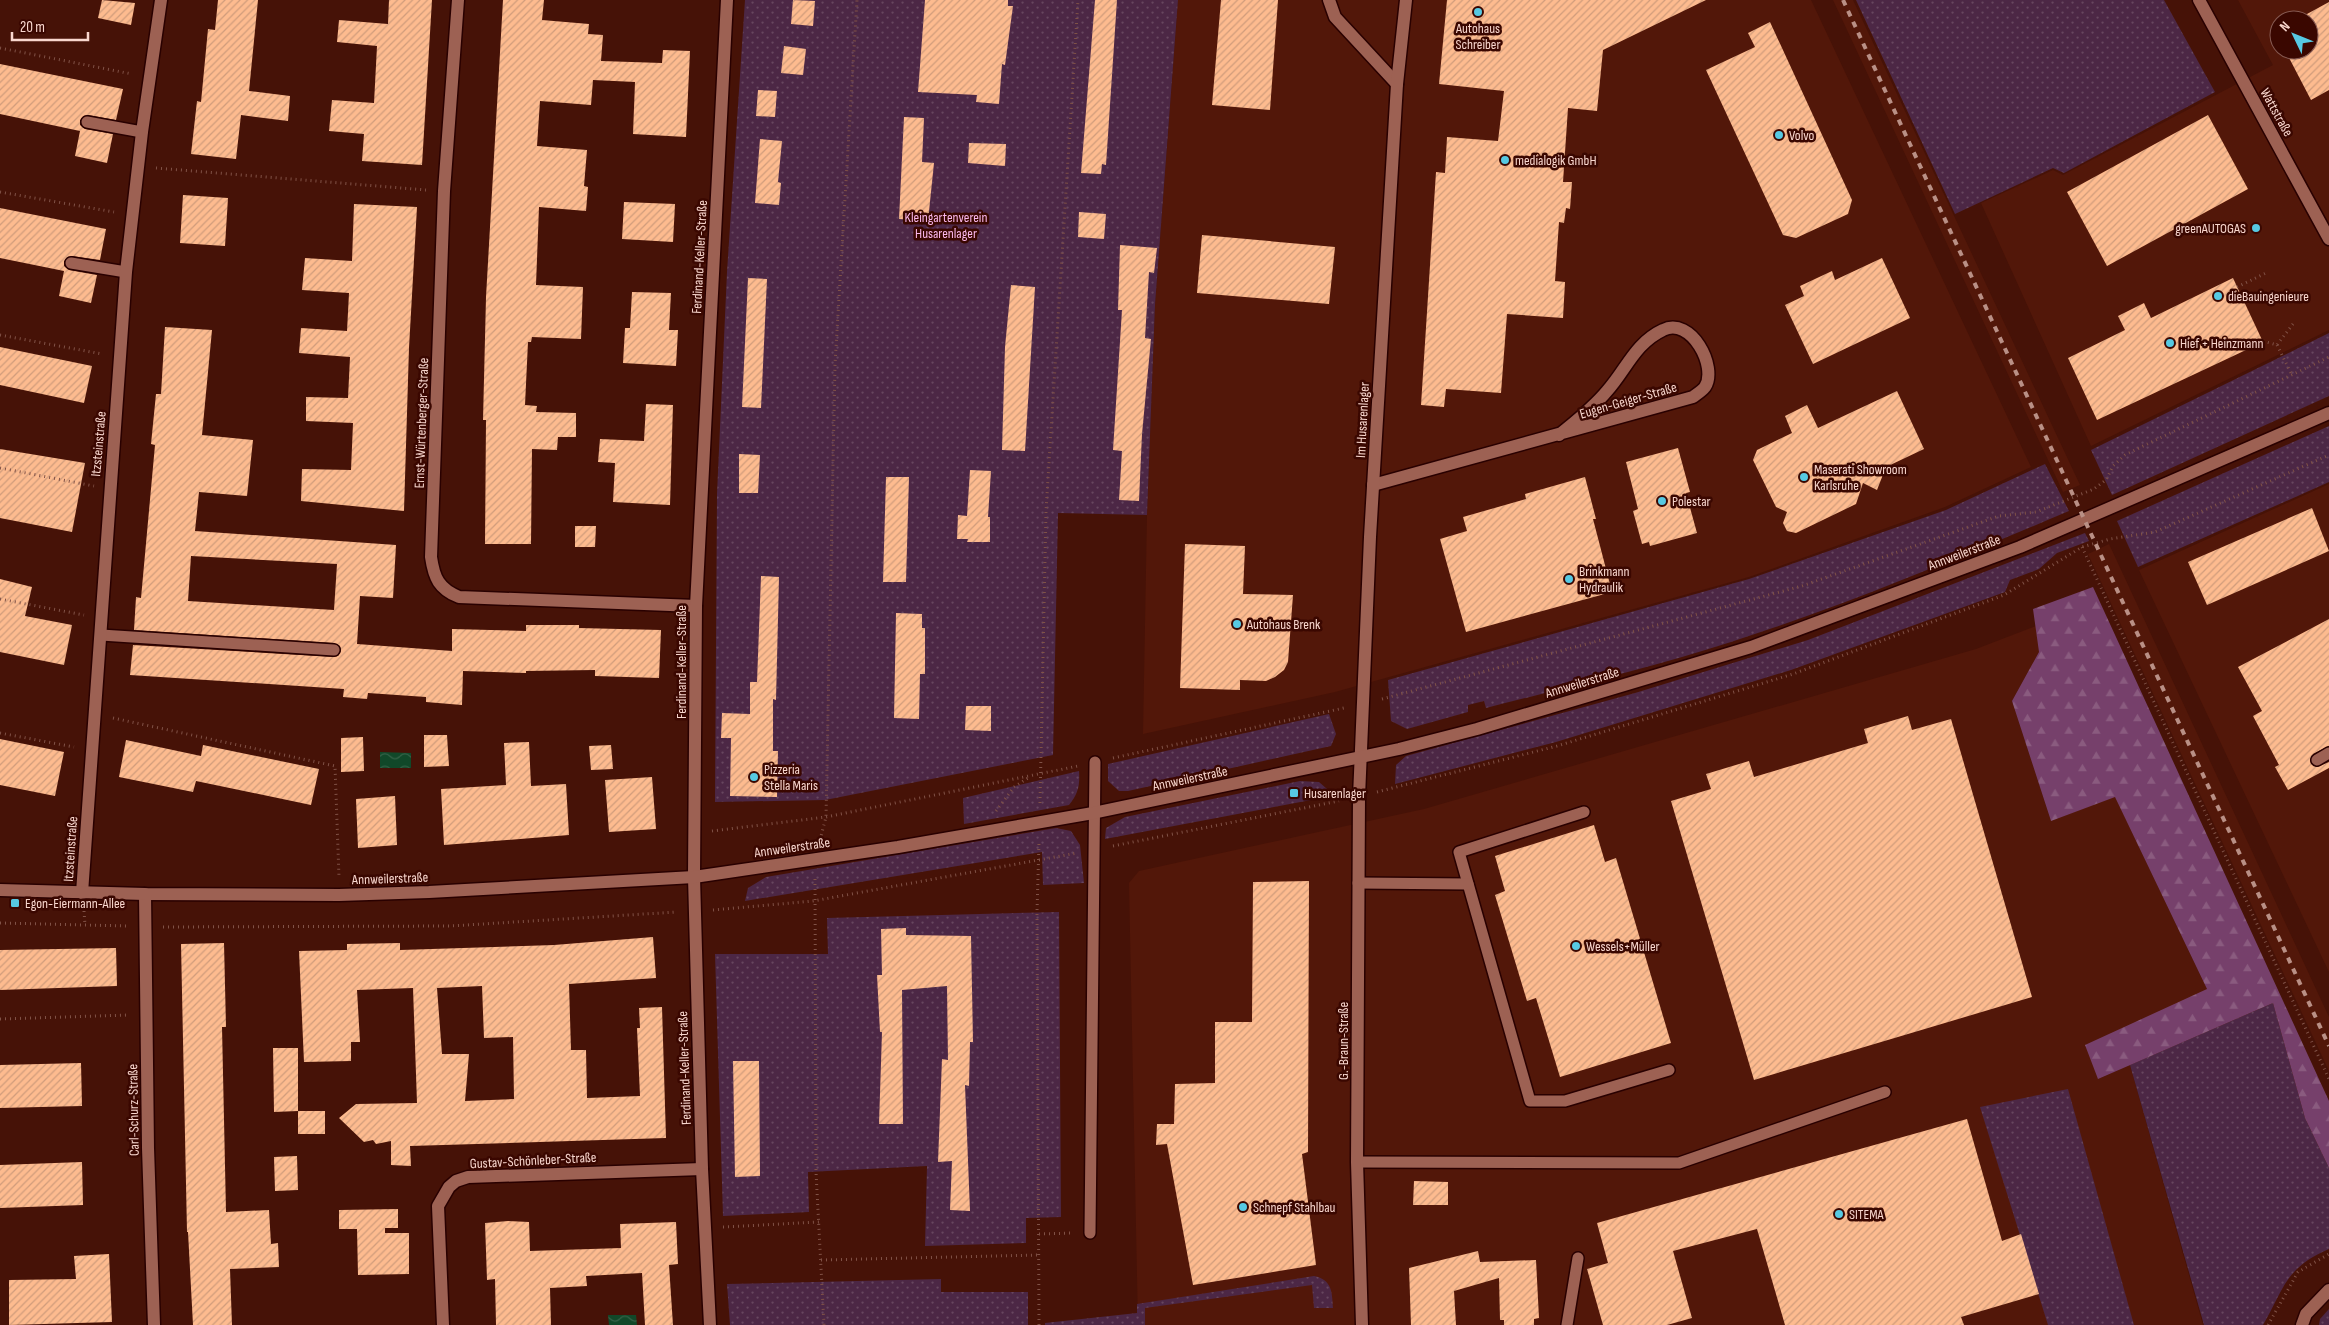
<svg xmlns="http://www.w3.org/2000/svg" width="2329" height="1325" viewBox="0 0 2329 1325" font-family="'Sofia Sans Condensed',sans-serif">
<defs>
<pattern id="grass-dots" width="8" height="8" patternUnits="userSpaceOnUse" patternTransform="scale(1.25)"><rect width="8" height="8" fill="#4c2745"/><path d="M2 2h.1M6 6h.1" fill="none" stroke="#67465f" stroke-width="1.8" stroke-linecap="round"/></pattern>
<pattern id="forest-firs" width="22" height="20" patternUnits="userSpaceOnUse" patternTransform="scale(1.25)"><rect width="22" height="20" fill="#76406b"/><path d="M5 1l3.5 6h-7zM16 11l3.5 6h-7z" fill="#8a5b7f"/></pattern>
<pattern id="water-waves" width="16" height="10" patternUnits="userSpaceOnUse" patternTransform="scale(1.25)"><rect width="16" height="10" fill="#114829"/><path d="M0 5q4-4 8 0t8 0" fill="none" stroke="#346247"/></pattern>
<pattern id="building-hatch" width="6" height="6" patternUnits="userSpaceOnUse" patternTransform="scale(1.25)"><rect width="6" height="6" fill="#fdbb8f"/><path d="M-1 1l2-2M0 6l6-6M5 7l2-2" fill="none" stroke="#d09c7b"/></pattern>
</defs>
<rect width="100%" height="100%" fill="#461207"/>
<!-- built -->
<g fill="#521709" fill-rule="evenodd">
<path d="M1178 0H1811L2031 467 1945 507 1749 577 1335 692 1143 734 1147 515 1155 305Z"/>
<path d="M1833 0H1853L2080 485 2063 492Z"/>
<path d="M2238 0H2329V330L2091 446 1981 203 2053 170 2063 175 2273 65ZM2279 20H2309V50H2279Z"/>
<path d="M2329 484V972L2139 570Z"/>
<path d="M2109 544 2329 1017V1071L2088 554Z"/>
<path d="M2036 626 2039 652 2012 701 2051 821 2115 796 2207 989 2098 1079 2130 1065 2203 1325H1138L1129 883 1139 871 1424 809 1976 649Z"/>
</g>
<!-- grass -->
<g fill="url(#grass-dots)">
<path d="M745 0H1178L1155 305 1147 515 1058 513 1053 755 825 800 715 802 717 494 727 272Z"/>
<path d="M1856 0H2164L2215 92 2064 173 2053 168 1955 214Z"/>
<path d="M2329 333V396L2112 495 2091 450Z"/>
<path d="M2329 426V482L2138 567 2117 521Z"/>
<path d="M2045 464 2069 511C1958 558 1846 605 1731 642 1650 668 1568 687 1486 708L1484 701 1468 705V712L1407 729 1391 721 1388 680 1749 579 1946 510Z"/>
<path d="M2085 533 2089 541 2057 553 2039 569 2010 580 2005 592 1791 670 1556 742 1395 784 1396 765 1406 756 1635 693 1808 640Z"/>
<path d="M1329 714 1336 734 1331 746 1128 791H1119L1108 781V764Z"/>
<path d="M1079 771C1080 786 1078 794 1069 805L964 824 963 798Z"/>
<path d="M1300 781 1319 782 1327 789V797L1105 839 1106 828 1125 817Z"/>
<path d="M1056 828 1071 831 1080 845 1084 883 1043 885 1042 852 745 901 748 888 766 877Z"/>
<path d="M1059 912 1061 1217 1026 1218V1243L925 1246 927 1166 808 1172 809 1212 723 1216 715 954H828L827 918Z"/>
<path d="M2273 1003 2305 1118 2329 1168V1249C2285 1268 2285 1287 2263 1325H2204L2130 1065Z"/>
<path d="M2068 1089 2134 1325H2048L1980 1107Z"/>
<path d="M1314 1276C1332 1280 1332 1291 1333 1308H1314L1312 1285 1145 1308V1325H1045V1323L1137 1313V1304Z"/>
<path d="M941 1279V1292H1028V1325H730L727 1284Z"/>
<path d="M2329 1309V1325H2319L2320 1319Z"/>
</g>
<!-- forest -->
<path fill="url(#forest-firs)" d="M2093 587 2329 1101V1168L2305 1118 2273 1003 2098 1079 2085 1045 2207 989 2115 797 2051 821 2012 701 2039 652 2033 609Z"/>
<!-- water -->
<g fill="url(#water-waves)">
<path d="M380 752 411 753V768H380Z"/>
<path d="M608 1315H636L637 1325H609Z"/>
</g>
<!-- building -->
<g fill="url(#building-hatch)" fill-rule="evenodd">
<path d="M102 0 135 3 131 25 98 18Z"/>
<path d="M218 0H258L249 91 290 96 288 121 241 115 236 159 191 154 197 101 201 102 208 29 215 30Z"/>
<path d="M389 0H432L422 165 362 161 364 134 329 131 332 100 374 103 377 46 337 42 339 20 388 24Z"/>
<path d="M503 0H544L542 20 589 24 588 34 603 35 601 61 662 63 663 50 690 51 686 137 633 134 635 82 593 80 591 105 540 101 537 146 587 150 584 186 588 187 586 211 539 207 536 285 583 287 581 339 532 337 531 342H528L525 405 537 406 536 412 576 413V437H558L557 450 532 449 531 544H485L486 420H483L486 297Z"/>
<path d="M793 0 815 1 813 26 791 24Z"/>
<path d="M925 0H1008V6H1013L1005 65 1002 64 999 104 976 102 977 95 918 92Z"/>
<path d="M1095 0H1117L1106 165 1102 164 1101 174 1081 173Z"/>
<path d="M1221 0H1278L1270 110 1212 105Z"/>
<path d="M1447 0H1706L1603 50 1597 111 1568 108 1563 182H1572L1570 209 1566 208 1564 223 1559 222 1555 281 1565 282 1563 318 1507 314 1501 393 1446 389 1444 407 1421 405 1436 172 1445 173 1447 137 1498 141 1504 91 1439 84Z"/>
<path d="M2329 2V90L2311 100 2285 50H2309V20H2296Z"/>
<path d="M1770 22 1852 200 1848 214 1796 238 1783 235 1706 70 1755 47 1748 33Z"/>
<path d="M784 46 806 49 803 75 781 73Z"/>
<path d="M0 64 123 89 116 120 88 115 80 120V125L85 129 113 134 107 163 75 156 80 131 0 114Z"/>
<path d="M758 90 777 91 775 117 756 116Z"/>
<path d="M2208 115 2248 189 2107 266 2067 192Z"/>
<path d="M904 117 924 118 922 162 934 163 928 221 899 219Z"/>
<path d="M760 139 782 141 778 182 781 183 779 205 755 203Z"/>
<path d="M969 143 1006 144 1005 166 968 163Z"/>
<path d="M183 195 228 198 225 246 180 243Z"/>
<path d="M624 202 675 204 673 242 622 239Z"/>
<path d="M354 204 417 207 409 348 404 511 301 501 302 469 351 470 353 423 306 421V397L348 398 350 357 299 353 301 328 347 331 349 293 302 290 305 258 352 261Z"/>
<path d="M0 208 106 229 100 260 72 256 64 261V266L69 270 97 275 91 303 59 296 64 271 0 258Z"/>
<path d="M1079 212 1106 214 1104 239 1078 237Z"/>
<path d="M1202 235 1335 247 1329 304 1197 293Z"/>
<path d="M1120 245 1157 248 1154 273 1149 272 1145 338 1151 339 1142 434 1139 501 1119 500 1122 451 1113 450 1122 310H1118Z"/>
<path d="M1882 258 1910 318 1813 364 1785 305 1804 296 1800 286 1832 271 1835 280Z"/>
<path d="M748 278 767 279 761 408 742 407Z"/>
<path d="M2233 278 2263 342 2097 420 2068 358 2125 330 2118 316 2144 303 2151 318Z"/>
<path d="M1011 285 1035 287 1025 451 1002 450 1005 347Z"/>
<path d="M632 292 671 293 669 330H678L676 366 623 363 625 328H630Z"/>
<path d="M165 327 212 330 202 435 253 440 247 496 199 492 195 531 396 545 393 598 360 596 357 644 452 651V629L526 631V625H579V628L661 630 659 678 595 676V670L526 671V673L463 671 462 705 426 702V697L368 693 367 699 343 697 344 689 130 675 133 645 334 657 338 656 341 651 340 646 334 643 134 630 136 597 141 598 155 445 151 444 156 394H161ZM191 556 337 564 334 610 188 601Z"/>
<path d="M0 347 92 366 84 403 0 385Z"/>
<path d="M1897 391 1924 449 1886 467 1877 490 1863 483 1856 504 1796 533 1787 531 1783 523 1787 512 1776 507 1753 460 1757 450 1792 433 1785 416 1807 405 1818 428Z"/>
<path d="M646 404 673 405 670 505 613 502 615 463 598 462 600 439 644 441Z"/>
<path d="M1678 448 1690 492 1686 493 1697 533 1650 546 1649 542 1642 544 1633 511 1638 509 1626 462Z"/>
<path d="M0 449 85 463 72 532 0 518Z"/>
<path d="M739 454 760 455 758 493H739Z"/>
<path d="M970 470 991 471 988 517H990V542H967L968 539H957L958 515 967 516Z"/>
<path d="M886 477H909L906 582H883Z"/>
<path d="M1585 477 1596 519H1593L1612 592 1466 632 1440 539 1467 531 1463 517 1526 499 1525 494Z"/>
<path d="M2312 508 2329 551 2207 605 2188 562Z"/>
<path d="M575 526H596L595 547H575Z"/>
<path d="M1185 544 1245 546 1243 594 1293 595 1288 662 1284 670 1275 677 1266 681 1240 680V690L1180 688Z"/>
<path d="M761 576 779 577 776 700 773 699V751H778L777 797 730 796 731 738H721L722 713 750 714V682H757Z"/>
<path d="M0 579 32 587 25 616 72 625 64 665 0 652Z"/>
<path d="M896 613 922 614V628H925V674H920L919 719 894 718Z"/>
<path d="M2329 619V746L2313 754 2310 760 2311 764 2317 767 2329 762V768L2288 790 2275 767 2279 765 2253 716 2262 711 2238 667Z"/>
<path d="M966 706H991V731L965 730Z"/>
<path d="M1908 716 1912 730 1951 719 2032 997 1754 1080 1671 801 1711 789 1706 774 1749 761 1754 777 1868 743 1864 729Z"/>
<path d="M424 735H447L449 766 424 767Z"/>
<path d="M363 737 364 771 341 772V738Z"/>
<path d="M0 739 64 752 55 796 0 785Z"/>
<path d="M126 740 201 756 203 745 319 769 311 805 196 781 193 792 119 777Z"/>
<path d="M529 742 531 786 566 784 569 835 444 845 441 789 506 785 504 743Z"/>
<path d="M611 745 613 769 591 770 589 746Z"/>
<path d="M652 777 656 829 609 832 605 780Z"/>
<path d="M395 796 397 845 358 848 356 799Z"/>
<path d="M1594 825 1605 862 1616 858 1671 1043 1560 1077 1536 998 1527 1001 1495 895 1505 891 1495 856Z"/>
<path d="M1309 881 1308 1152 1302 1154 1316 1265 1193 1285 1167 1144 1156 1145 1157 1124H1174L1175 1084 1215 1083V1022H1252L1253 882Z"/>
<path d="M906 928V935L971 936 973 1042H970L969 1086 965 1085 970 1211 950 1210 952 1161 938 1162 942 1059 948 1060 947 986 902 990 903 1124H879L882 1032H880L877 975H882L881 929Z"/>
<path d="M653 937 656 978 569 984 571 1050H586L587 1098 640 1096 637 1028H640L639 1008 662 1007 666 1138 410 1146 411 1166 391 1165V1141L376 1144 373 1140 364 1142 339 1118 356 1104 417 1103 413 988 357 990 360 1042H351V1061L304 1062 299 951 347 950V944L400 943V950L554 945ZM482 986 484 1038 513 1037 514 1099 465 1101 469 1054H442L437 988Z"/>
<path d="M224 943 226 1027H222L226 1212 269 1210 271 1244 278 1243 279 1267 230 1269 232 1325H193L188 1232H187L181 944Z"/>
<path d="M116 948 117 986 0 990V950Z"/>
<path d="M273 1048H298V1111L274 1112Z"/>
<path d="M733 1061H759L760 1176 735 1177Z"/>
<path d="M81 1063 82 1106 0 1108V1065Z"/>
<rect x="298" y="1111" width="27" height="23"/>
<path d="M1967 1119 2002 1241 2021 1234 2039 1294 1961 1317 1964 1325H1785L1757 1229 1673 1251 1692 1318 1667 1325H1603L1587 1269 1608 1263 1597 1223Z"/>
<path d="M297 1156 298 1190 275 1191 274 1157Z"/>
<path d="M82 1162 83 1205 0 1208V1165Z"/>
<path d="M1414 1181 1448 1182V1205H1413Z"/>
<path d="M398 1209V1228H385V1233H409V1274L358 1275 357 1229H339V1210Z"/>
<path d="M508 1221 529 1222 530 1251 621 1248 620 1224 676 1222 678 1264 669 1265 673 1325H645L642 1273 586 1276 587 1286 550 1288 551 1325H496L495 1279 487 1280 485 1223Z"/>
<path d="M1478 1251 1480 1262 1536 1260 1539 1318 1534 1319V1325H1504V1320H1500L1499 1278 1454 1291 1456 1325H1411L1409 1268Z"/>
<path d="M109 1254 112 1322 9 1325V1280L76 1279 74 1256Z"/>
</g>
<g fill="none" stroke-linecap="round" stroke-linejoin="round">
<defs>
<g id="lane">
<path d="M87 122 142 132"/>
<path d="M71 263 126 272"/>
<path d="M101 635 334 650"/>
<path d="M2317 760 2329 753"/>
<path d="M1584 812 1459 852 1530 1101H1565L1669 1070"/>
<path d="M1358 883 1468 884"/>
<path d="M1357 1162 1679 1163 1885 1092"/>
<path d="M1090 1233 1095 762"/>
<path d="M1567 1325 1578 1258"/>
</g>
<g id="street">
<path d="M458 0 444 191 431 557C434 578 439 589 459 597L696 606"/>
<path d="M1329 0 1335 17 1397 84"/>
<path d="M2199 0 2329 239"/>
<path d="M1373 485 1693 397C1697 394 1702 391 1705 387 1718 367 1691 316 1663 330 1635 343 1626 370 1607 391 1593 408 1576 421 1559 435"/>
<path d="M82 893 126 272 142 132 161 0"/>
<path d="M145 894 148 1148 154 1325"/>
<path d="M443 1325 438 1206 449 1187 456 1181 468 1177 702 1169"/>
<path d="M710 1325 702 1169 694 877 696 606 727 0"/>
<path d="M1362 1325 1357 1162 1359 797 1370 537 1397 84 1406 0"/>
<path d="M2302 1325 2306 1314 2329 1290"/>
</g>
<path id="secondary" d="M0 890 145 894 339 895 429 892 694 877 898 847 1093 813 1399 749 1477 729 1751 647 2020 547 2329 413"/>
</defs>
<!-- lane casing -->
<use href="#lane" stroke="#290000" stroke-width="14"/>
<!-- street casing -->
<use href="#street" stroke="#290000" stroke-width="15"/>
<!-- secondary casing -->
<use href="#secondary" stroke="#290000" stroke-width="15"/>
<!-- path -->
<g stroke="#805247" stroke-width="3" stroke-dasharray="1 4" stroke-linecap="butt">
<path d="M0 48 132 74"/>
<path d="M156 168 426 190"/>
<path d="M0 192 114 212"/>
<path d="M2237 287 2266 273"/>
<path d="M0 335 102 354"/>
<path d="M2263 341 2277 345 2293 324"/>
<path d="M2277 345 2292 375"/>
<path d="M0 468 94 486"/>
<path d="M2082 547 2329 1079"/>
<path d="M0 599 84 615"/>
<path d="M1382 699 1802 586 1999 516 2036 512 2094 489 2106 480 2113 466 2125 455 2139 448 2329 357"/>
<path d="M113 718 335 766 339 877"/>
<path d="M0 733 74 747"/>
<path d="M1113 758 1344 708"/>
<path d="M1377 792 1557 746 1793 674 2004 595 2082 547 2110 539 2155 532 2329 455"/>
<path d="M1040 803 1046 511 1078 0"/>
<path d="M996 811 1014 787 1028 778"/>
<path d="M712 831 826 817 1078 766"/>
<path d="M820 840 826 817 835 364 857 0"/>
<path d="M1113 846 1339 801"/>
<path d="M815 879 816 1172 824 1325"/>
<path d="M713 910 813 901 1077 853"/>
<path d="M84 911 85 925"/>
<path d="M0 923 127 926"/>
<path d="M163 927 450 926 677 912"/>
<path d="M0 1019 129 1015"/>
<path d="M723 1227 819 1222"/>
<path d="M1039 1234 1073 1233"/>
<path d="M821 1260 1039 1255"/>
<path d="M1039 1325 1037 912 1039 842"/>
<path d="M2268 1325 2298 1272 2329 1254"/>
</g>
<!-- lane -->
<use href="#lane" stroke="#9d6153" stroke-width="11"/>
<!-- street -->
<use href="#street" stroke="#9d6153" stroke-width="12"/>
<!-- secondary -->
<use href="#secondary" stroke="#9d6153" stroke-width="12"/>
<!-- rail -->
<path stroke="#b99086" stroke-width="4" stroke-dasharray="6 6" stroke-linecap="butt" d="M1843 0 2329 1046"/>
</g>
<!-- markers -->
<g fill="#57c9e2" stroke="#3a0700" stroke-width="2">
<circle cx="1478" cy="12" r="5"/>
<circle cx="1779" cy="135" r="5"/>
<circle cx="1505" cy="160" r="5"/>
<circle cx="2256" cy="228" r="5"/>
<circle cx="2218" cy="296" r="5"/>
<circle cx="2170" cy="343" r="5"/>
<circle cx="1804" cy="477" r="5"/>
<circle cx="1662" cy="501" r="5"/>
<circle cx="1569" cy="579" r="5"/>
<circle cx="1237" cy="624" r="5"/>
<circle cx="754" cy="777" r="5"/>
<rect x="1289" y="788" width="10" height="10" rx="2.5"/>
<rect x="10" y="898" width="10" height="10" rx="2.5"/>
<circle cx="1576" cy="946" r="5"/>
<circle cx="1243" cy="1207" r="5"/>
<circle cx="1839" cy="1214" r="5"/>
</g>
<g text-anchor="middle" stroke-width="5" stroke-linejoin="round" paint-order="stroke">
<!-- poi labels -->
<g font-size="14" fill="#f9d7ce" stroke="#3a0700" text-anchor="start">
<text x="1478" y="33" text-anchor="middle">Autohaus<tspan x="1478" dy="16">Schreiber</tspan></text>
<text x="1789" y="140">Volvo</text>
<text x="1515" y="165">medialogik GmbH</text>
<text x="2246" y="233" text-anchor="end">greenAUTOGAS</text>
<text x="2228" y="301">dieBauingenieure</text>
<text x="2180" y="348">Hief + Heinzmann</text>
<text x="1814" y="474">Maserati Showroom<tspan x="1814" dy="16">Karlsruhe</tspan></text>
<text x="1672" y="506">Polestar</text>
<text x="1579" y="576">Brinkmann<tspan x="1579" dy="16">Hydraulik</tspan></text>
<text x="1247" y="629">Autohaus Brenk</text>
<text x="764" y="774">Pizzeria<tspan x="764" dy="16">Stella Maris</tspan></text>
<text x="1304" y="798">Husarenlager</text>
<text x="25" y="908">Egon-Eiermann-Allee</text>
<text x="1586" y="951">Wessels+Müller</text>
<text x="1253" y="1212">Schnepf Stahlbau</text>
<text x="1849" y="1219">SITEMA</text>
</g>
<!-- street labels -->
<g font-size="14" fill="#f9d7ce" stroke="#3a0700">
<text transform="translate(2277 112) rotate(61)" y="5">Wattstraße</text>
<text transform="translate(699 257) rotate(-87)" y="5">Ferdinand-Keller-Straße</text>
<text transform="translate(1628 400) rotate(-16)" y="5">Eugen-Geiger-Straße</text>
<text transform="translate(1362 420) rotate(-87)" y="5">Im Husarenlager</text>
<text transform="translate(421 423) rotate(-88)" y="5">Ernst-Würtenberger-Straße</text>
<text transform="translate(98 444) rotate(-85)" y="5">Itzsteinstraße</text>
<text transform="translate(1964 552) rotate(-21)" y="5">Annweilerstraße</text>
<text transform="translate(681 662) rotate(-90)" y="5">Ferdinand-Keller-Straße</text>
<text transform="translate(1582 682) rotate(-17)" y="5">Annweilerstraße</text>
<text transform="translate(1190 778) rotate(-12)" y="5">Annweilerstraße</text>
<text transform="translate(792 847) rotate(-8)" y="5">Annweilerstraße</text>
<text transform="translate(70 849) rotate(-86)" y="5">Itzsteinstraße</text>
<text transform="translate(390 878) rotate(-2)" y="5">Annweilerstraße</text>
<text transform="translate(1343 1041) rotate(-90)" y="5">G.-Braun-Straße</text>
<text transform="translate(684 1068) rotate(-92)" y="5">Ferdinand-Keller-Straße</text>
<text transform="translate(133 1110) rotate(-91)" y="5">Carl-Schurz-Straße</text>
<text transform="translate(533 1160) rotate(-3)" y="5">Gustav-Schönleber-Straße</text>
</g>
<!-- park labels -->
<g font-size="14" fill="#fbb8ec" stroke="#3a0700">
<text x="946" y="222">Kleingartenverein<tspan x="946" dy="16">Husarenlager</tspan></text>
</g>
</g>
<!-- north arrow -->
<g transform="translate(2294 35) rotate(313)"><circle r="24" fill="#3a0700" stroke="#865a52"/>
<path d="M0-4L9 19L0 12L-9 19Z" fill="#57c9e2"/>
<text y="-8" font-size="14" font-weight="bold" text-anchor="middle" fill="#f9d7ce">N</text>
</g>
<!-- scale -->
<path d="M12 32v8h76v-8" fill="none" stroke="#f9d7ce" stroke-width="2.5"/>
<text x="20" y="32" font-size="15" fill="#f9d7ce" stroke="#3a0700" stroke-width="4" paint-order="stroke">20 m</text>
</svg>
